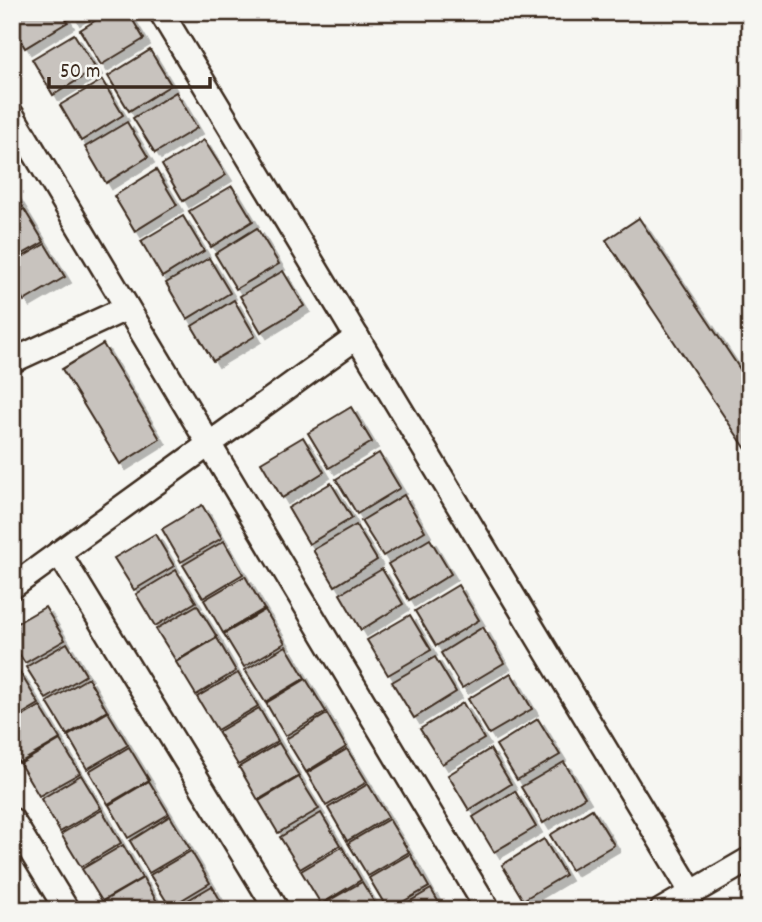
<svg xmlns="http://www.w3.org/2000/svg" width="762" height="922" viewBox="0 0 762 922" font-family="Dekko,sans-serif">
<defs>
<filter id="shadow"><feDropShadow dx="6" dy="6" stdDeviation="0" flood-color="#0004"/></filter>
</defs>
<rect width="100%" height="100%" fill="#f6f6f2"/>
<filter id="ink" filterUnits="userSpaceOnUse"><feTurbulence type="fractalNoise" baseFrequency=".0143" numOctaves="2"/><feDisplacementMap in="SourceGraphic" scale="14" xChannelSelector="R" yChannelSelector="G"/><feConvolveMatrix kernelMatrix="1 2 1 2 8 2 1 2 1" color-interpolation-filters="sRGB"/></filter>
<g filter="url(#ink)">
<!-- building -->
<g fill="#c8c3be" stroke="#3b2a1e" stroke-width="2" filter="url(#shadow)">
<path d="M12 12H62L68 22 25 48 12 26Z"/>
<path d="M70 12H85L74 19Z"/>
<path d="M109 12H128L144 39 101 65 80 30Z"/>
<path d="M74 34 96 69 53 95 32 59Z"/>
<path d="M150 50 171 85 129 111 108 76Z"/>
<path d="M102 80 123 115 81 141 60 105Z"/>
<path d="M176 92 197 128 155 153 133 118Z"/>
<path d="M127 122 148 157 106 183 85 147Z"/>
<path d="M204 140 226 175 183 201 162 165Z"/>
<path d="M156 170 177 205 135 231 114 196Z"/>
<path d="M232 186 253 221 211 247 189 211Z"/>
<path d="M12 189 23 207 12 213Z"/>
<path d="M24 209 44 242 12 260V216Z"/>
<path d="M183 216 204 251 162 277 141 241Z"/>
<path d="M639 218 750 384V455L606 240Z"/>
<path d="M257 228 279 264 236 289 215 254Z"/>
<path d="M45 244 65 277 24 301 12 282V263Z"/>
<path d="M209 258 230 293 187 319 166 283Z"/>
<path d="M283 271 304 306 261 332 240 296Z"/>
<path d="M234 300 255 336 213 361 192 326Z"/>
<path d="M103 344 160 439 120 464 62 369Z"/>
<path d="M351 407 372 442 329 468 308 433Z"/>
<path d="M303 437 324 472 282 498 261 462Z"/>
<path d="M379 453 400 488 357 514 336 479Z"/>
<path d="M331 483 352 518 309 544 288 508Z"/>
<path d="M404 495 425 531 383 556 361 521Z"/>
<path d="M202 505 222 538 181 562 162 529Z"/>
<path d="M356 525 377 560 335 586 313 550Z"/>
<path d="M155 534 174 566 134 590 114 558Z"/>
<path d="M430 539 451 574 409 600 388 564Z"/>
<path d="M224 541 243 574 203 598 183 565Z"/>
<path d="M382 569 403 604 361 630 340 594Z"/>
<path d="M176 570 196 602 155 626 136 594Z"/>
<path d="M245 576 264 609 223 633 204 600Z"/>
<path d="M458 585 479 620 436 646 415 611Z"/>
<path d="M197 605 217 637 176 661 156 629Z"/>
<path d="M45 607 65 640 25 663 12 643V626Z"/>
<path d="M265 610 285 643 244 667 224 634Z"/>
<path d="M410 615 431 650 388 675 367 640Z"/>
<path d="M483 627 504 663 462 688 441 653Z"/>
<path d="M217 638 236 671 196 695 176 662Z"/>
<path d="M67 643 86 675 46 699 26 667Z"/>
<path d="M286 646 305 678 265 702 245 670Z"/>
<path d="M435 657 456 692 414 718 392 682Z"/>
<path d="M19 671 39 704 12 720V675Z"/>
<path d="M238 673 258 706 217 730 197 697Z"/>
<path d="M511 673 532 709 489 734 468 699Z"/>
<path d="M88 678 107 711 67 735 47 702Z"/>
<path d="M306 679 326 712 285 736 266 703Z"/>
<path d="M463 703 484 739 442 764 420 729Z"/>
<path d="M40 706 60 739 19 763 12 752V723Z"/>
<path d="M259 708 278 741 238 765 218 732Z"/>
<path d="M108 712 128 745 87 769 68 736Z"/>
<path d="M327 714 346 747 306 772 286 739Z"/>
<path d="M538 719 560 755 517 780 496 745Z"/>
<path d="M60 740 80 773 39 796 20 764Z"/>
<path d="M279 743 299 776 258 800 239 767Z"/>
<path d="M129 747 149 780 108 804 89 771Z"/>
<path d="M347 749 367 782 326 806 307 773Z"/>
<path d="M490 749 511 784 469 810 448 775Z"/>
<path d="M564 762 585 797 543 823 521 787Z"/>
<path d="M81 775 101 808 60 832 41 799Z"/>
<path d="M299 777 319 809 278 833 259 801Z"/>
<path d="M149 781 169 814 128 838 109 805Z"/>
<path d="M368 784 388 817 347 841 328 808Z"/>
<path d="M515 791 536 827 494 852 473 817Z"/>
<path d="M592 809 614 845 571 870 550 835Z"/>
<path d="M102 810 121 843 81 867 61 834Z"/>
<path d="M321 813 340 845 300 869 280 837Z"/>
<path d="M170 816 190 849 149 873 130 841Z"/>
<path d="M389 819 409 852 368 876 348 843Z"/>
<path d="M544 839 565 875 523 900 502 865Z"/>
<path d="M123 845 142 878 102 901 82 869Z"/>
<path d="M342 847 361 880 321 904 301 871Z"/>
<path d="M191 851 210 883 170 907 150 875Z"/>
<path d="M410 854 429 887 388 910 369 878Z"/>
<path d="M143 878 162 910H107L102 902Z"/>
<path d="M362 882 379 910H324L321 905Z"/>
<path d="M212 886 226 910H171Z"/>
<path d="M431 889 443 910H395Z"/>
</g>
<g fill="none" stroke-linecap="round" stroke-linejoin="round">
<defs>
<g id="minor">
<path d="M161 12 692 893"/>
<path d="M12 115 488 910"/>
<path d="M12 361 127 308"/>
<path d="M59 553 277 910"/>
<path d="M12 587 357 337"/>
<path d="M12 820 67 910"/>
<path d="M662 910 750 859"/>
</g>
</defs>
<!-- minor casing -->
<use href="#minor" stroke="#3b2a1e" stroke-width="28"/>
<!-- minor -->
<use href="#minor" stroke="#f6f6f2" stroke-width="23"/>
</g>
</g>
<!-- margin -->
<rect width="762" height="922" fill="none" stroke="#f6f6f2" stroke-width="42"/>
<rect x="21" y="21" width="720" height="880" fill="none" stroke="#3b2a1e" stroke-width="2.5" filter="url(#ink)"/>
<!-- scale -->
<path d="M49 77v10h161v-10" fill="none" stroke="#3b2a1e" stroke-width="3.5"/>
<text x="60" y="77" font-size="21" fill="#3b2a1e" stroke="#f6f6f2" stroke-width="5" paint-order="stroke">50 m</text>
</svg>
